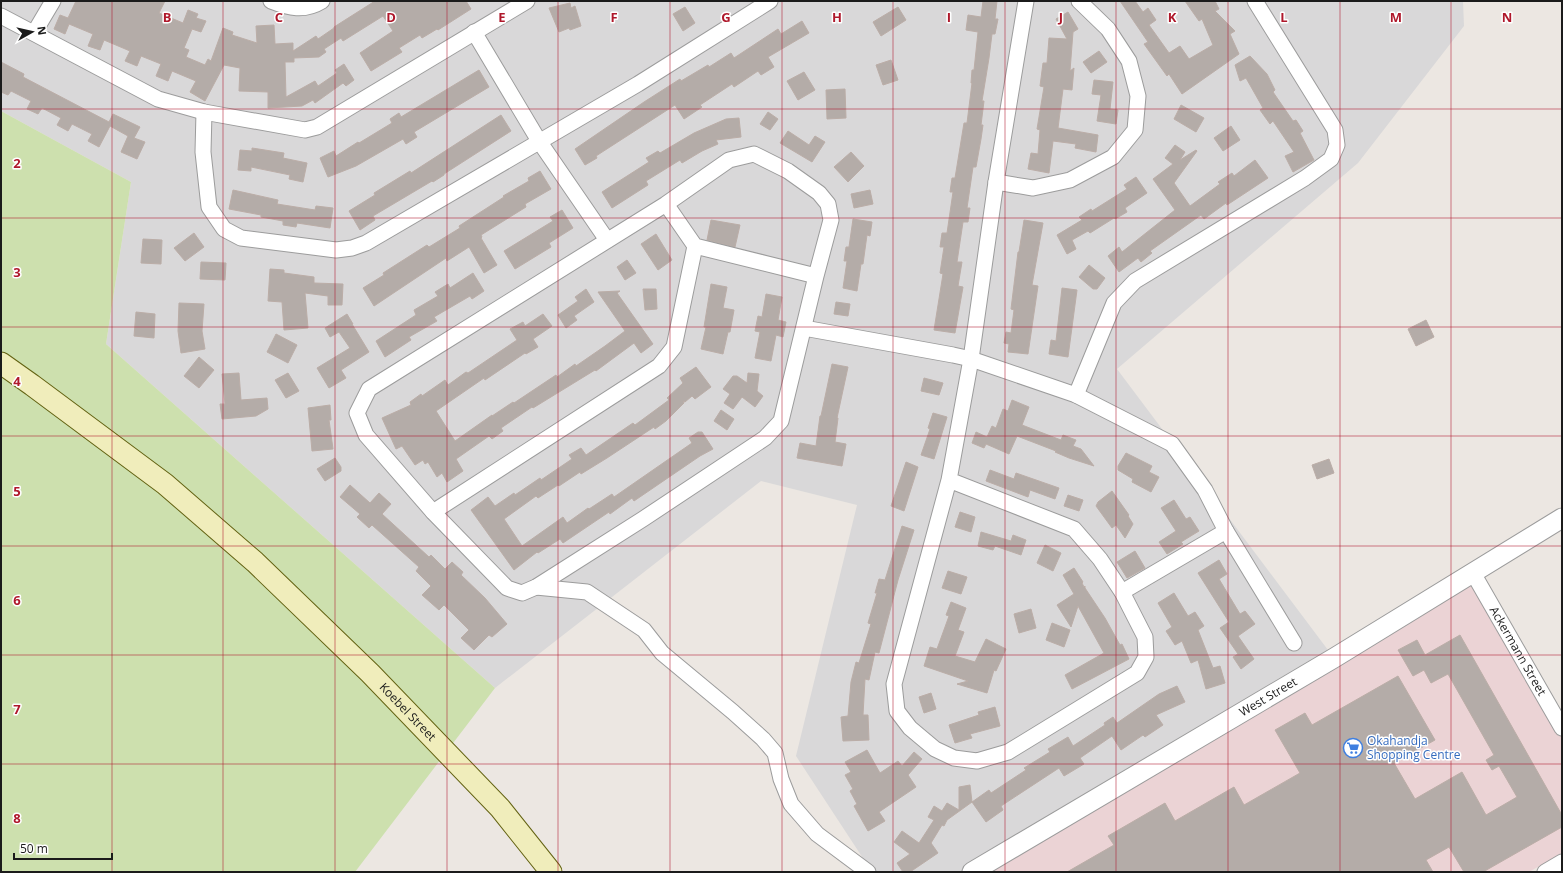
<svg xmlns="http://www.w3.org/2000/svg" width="1563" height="873" viewBox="0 0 1563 873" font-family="'Open Sans',sans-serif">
<rect width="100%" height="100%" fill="#ece7e2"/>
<!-- residential -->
<path fill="#d9d8d9" d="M1 1H1463L1464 26 1358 163 1117 369 1334 658 961 872H872L796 756 857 505 761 481 495 688 106 344 131 182 1 111Z"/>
<!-- commercial -->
<path fill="#ebd3d5" d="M1473 573 1562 728V853L1529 872H983Z"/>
<!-- grass -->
<path fill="#cde0ae" d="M1 111 131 182 106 344 495 688 355 872H1Z"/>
<!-- building -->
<g fill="#b4aca8" stroke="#bbada7">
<path d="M76 1H165L159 13 183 23 188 10 198 14 196 18 206 21 201 32 192 29 184 48 189 50 186 57 205 65 208 59 211 61 223 28 233 32 232 35 257 43 256 26 274 25 275 44 293 43V51L316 36 318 39 334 28V27L375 1H466L471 9 438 30 437 29 422 38 420 35 399 48 402 52 371 71 360 53 393 31 383 16 343 41 341 38 324 49 326 52 319 57 294 58V62H285L286 97 315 81 318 86 337 73 335 70 344 64 354 80 346 86 343 83 315 103 313 100 302 106 268 108V92L239 91 240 68 224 65 205 101 190 92 196 81 172 71 168 81 156 76 161 64 141 56 137 66 125 61 130 51 104 40 100 50 88 46 93 34 69 24 65 34 54 29 60 15 68 18Z"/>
<path d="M983 1H997L995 19H998L995 34H992L989 58 982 101H984L981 125H983L981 139 976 167H973L967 208H970L968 222H963L957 262H962L958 286 963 287 955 333 934 330 943 274 940 273 944 247H940L942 233H947L953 192H950L952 178H955L964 123H967L972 83H971L972 70H974L978 32 966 30 968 15 981 17Z"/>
<path d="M1120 1H1135L1143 12 1148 8 1156 20 1149 25 1169 53 1180 46 1189 59 1213 45 1202 19 1199 21 1185 1H1215L1219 9 1215 11 1235 31 1230 34 1239 54 1182 94 1169 74 1167 76 1144 44 1148 42Z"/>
<path d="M570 3 571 8 575 6 581 26 570 30 569 28 559 32 549 8Z"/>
<path d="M685 7 695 23 683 31 673 14Z"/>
<path d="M898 7 906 20 881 36 873 22Z"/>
<path d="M1068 12 1078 29 1073 32 1070 71 1074 68 1072 90 1063 89 1058 128 1098 135 1096 152 1075 148 1076 144 1053 141 1049 173 1028 169 1031 153 1038 154 1040 130 1037 129 1044 87 1040 86 1043 63H1047L1049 38 1067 39 1056 19Z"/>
<path d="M802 21 809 33 768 57 774 67 761 75 758 71 734 87 732 84 700 105 702 107 684 119 675 105 596 156 597 158 585 165 575 149 644 102 680 79 681 81 708 65 709 67 731 53 734 58 778 29 781 34Z"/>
<path d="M1099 51 1107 62 1091 73 1083 62Z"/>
<path d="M1250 56 1267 74 1275 90 1273 92 1293 121 1296 120 1303 131 1300 133 1314 160 1293 172 1285 156 1294 152 1273 121 1270 124 1260 110 1263 108 1246 78 1240 81 1235 65Z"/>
<path d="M891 60 898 80 883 85 876 65Z"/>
<path d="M1 62 24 74 23 77 109 122 113 114 140 127 134 138 145 142 137 159 121 152 128 136 110 126 99 147 88 141 92 134 72 124 68 131 57 125 61 118 42 108 38 114 27 109 31 101 11 91 8 95 1 92Z"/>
<path d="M479 70 489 87 414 132 417 137 406 144 403 139 356 166 328 177 320 158 334 151 336 156 358 142 359 143 392 123 390 119 399 113 401 117Z"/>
<path d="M804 72 815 90 798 100 787 81Z"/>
<path d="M1094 80 1113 82 1110 109 1118 110 1116 124 1097 121 1101 95 1092 94Z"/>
<path d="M845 89 846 118 827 119 826 90Z"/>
<path d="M1181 105 1204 118 1196 132 1174 119Z"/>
<path d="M768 112 778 119 770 130 760 124Z"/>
<path d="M501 115 511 131 444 174V175L433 182 432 181 373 216 375 220 360 230 349 211 375 195 374 193 410 171 411 173Z"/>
<path d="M739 118 741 137 716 140 718 144 702 151 682 163 680 160 646 181 648 185 612 208 602 192 649 162 646 158 658 151 660 153 694 133 726 119Z"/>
<path d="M1231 126 1240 140 1223 151 1214 138Z"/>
<path d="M788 131 809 145 815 136 825 142 812 162 780 143Z"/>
<path d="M1175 145 1185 152 1180 160 1196 150 1197 151 1174 183 1190 206 1220 184 1218 182 1232 173 1234 176 1255 160 1268 178 1227 205 1226 203 1204 219 1201 215 1150 251 1152 253 1141 262 1138 258 1119 272 1108 256 1119 247 1122 252 1175 210 1153 179 1173 164 1165 158Z"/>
<path d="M252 148 284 153 283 158 307 163 303 182 289 179 290 175 251 167V171L238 170 240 150 252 151Z"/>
<path d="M851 152 864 166 848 182 834 167Z"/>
<path d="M540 171 551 189 525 204 526 207 481 235 482 237 481 238 497 265 484 273 469 247 447 261 446 258 374 306 363 288 384 275 383 273 427 245 429 247 460 228 459 226 504 197 503 196 529 181 528 178Z"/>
<path d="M1136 177 1147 193 1125 208 1127 212 1115 219 1114 218 1090 233 1088 231 1072 240 1076 249 1067 254 1057 235 1082 220 1079 217 1091 209 1092 211 1127 189 1124 185Z"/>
<path d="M233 190 278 200 277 204 315 210 316 206 333 208 330 228 297 223 296 227 283 225V221L261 217V215L229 209Z"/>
<path d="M870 190 873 204 854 208 851 194Z"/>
<path d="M562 210 573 228 549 243 551 247 515 269 504 251 553 221 550 217Z"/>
<path d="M853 219 872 222 870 236 867 235 863 264H861L857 291 843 288 847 261H844L846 247H849Z"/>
<path d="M711 220 740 225 735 247 707 240Z"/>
<path d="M1024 220 1043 223 1032 285 1038 286 1028 354 1008 352 1009 344 1004 343 1006 332 1011 333 1014 310 1011 309 1018 252H1019Z"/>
<path d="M194 233 204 247 185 261 174 248Z"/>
<path d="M656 234 672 260 658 270 641 244Z"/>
<path d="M143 239 162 240 161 264 141 263Z"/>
<path d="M627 260 636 273 625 280 617 267Z"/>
<path d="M201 262 226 263 225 280 200 279Z"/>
<path d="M1089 265 1105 278 1097 289H1093L1079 277Z"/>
<path d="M270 269 284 270V273L314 277V283L343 284 342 305H328V296L305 293 308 328 284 330 282 302 268 301Z"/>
<path d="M473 273 484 291 472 299 470 296 434 317 437 321 409 337 411 340 385 357 376 341 416 315 414 310 438 296 435 292 448 284 450 288Z"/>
<path d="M711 284 727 287 723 308 734 310 730 332H728L723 354 701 349 706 327H704Z"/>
<path d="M1062 288 1077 290 1068 357 1049 354 1051 340 1056 341Z"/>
<path d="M586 289 594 302 574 316 577 320 566 328 558 315 578 301 575 297Z"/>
<path d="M643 289H656L657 309 645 310Z"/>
<path d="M620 291 617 293 653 344 641 353 634 343 596 371 595 370 533 408 532 407 501 428 503 431 492 439 489 436 456 459 463 471 447 482 442 473 437 477 428 462 425 464 423 460 415 465 402 446 396 449 382 418 411 405 410 402 421 394 422 396 445 380 448 385 466 372 468 373 517 340 510 329 523 322 525 326 543 314 552 326 533 339 538 347 526 354 525 353 485 380 484 378 436 411 455 441 492 415V416L513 402 514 403 556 375 557 377 575 364 576 366 605 346 625 331 598 292Z"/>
<path d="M766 294 782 297 778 320 786 322 783 337 776 335 771 361 755 358 760 332 755 331 758 316 762 317Z"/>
<path d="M836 302 850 304 848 316 834 314Z"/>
<path d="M179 303 204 304 202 331 205 349 181 353 178 331Z"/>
<path d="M136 312 155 314 154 338 134 336Z"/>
<path d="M347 314 353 324H352L369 352 341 370 346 378 329 388 317 368 350 348 339 332 330 337 325 328Z"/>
<path d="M1426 320 1434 337 1416 346 1408 329Z"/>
<path d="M276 334 297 345 288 363 267 352Z"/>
<path d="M199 357 214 370 199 388 184 376Z"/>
<path d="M832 364 848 367 837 418H838L835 442 846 444 842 466 797 458 800 443 816 446 820 416H821Z"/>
<path d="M696 367 711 387 695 399 692 396 685 402 683 401 684 403 666 421 655 429 654 427 607 458 581 474 580 472 559 486 558 485 538 498 536 496 504 519 522 546 563 517 567 523 588 508 589 509 612 494 614 497 692 443 689 438 698 432H702L713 449 700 456 634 501 632 498 610 514 609 512 563 543 560 539 538 553 537 552 514 570 471 510 488 497 495 506 514 493 515 495 540 478 541 480 572 459 569 455 581 448 586 455 633 423 635 425 669 400 667 398 683 383 680 378Z"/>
<path d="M239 373 241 400 267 398 268 409 256 416 222 419 220 404H225L222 374Z"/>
<path d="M288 373 299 391 286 398 275 380Z"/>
<path d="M748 373 759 374 757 391 763 396 755 407 742 397 733 409 724 403 730 394 723 389 733 376H737L747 383Z"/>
<path d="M924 378 943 383 939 395 921 391Z"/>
<path d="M1012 400 1029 407 1022 425 1061 440 1063 435 1076 440 1073 446 1081 449 1094 466 1069 458 1055 452 1056 451 1017 436 1009 454 986 444 984 448 972 443 976 432 987 437 992 426 996 428 1003 409 1008 411Z"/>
<path d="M330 405 331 420H329L333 449 312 451 308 408Z"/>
<path d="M721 410 734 419 727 430 714 421Z"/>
<path d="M933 413 947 417 934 459 921 455 930 429 928 428Z"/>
<path d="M1126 453 1152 466 1149 472 1159 477 1151 492 1132 482 1133 479 1118 470V466Z"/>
<path d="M335 458 341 467V471L325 481 317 469Z"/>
<path d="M1329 459 1334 473 1317 479 1312 465Z"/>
<path d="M906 462 918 467 904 511 891 506Z"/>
<path d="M990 470 1014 479 1016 473 1059 488 1055 499 1030 490 1028 497 986 481Z"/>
<path d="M350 485 370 503 379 493 391 504 382 514 429 557 431 555 445 569 452 562 463 572 461 575 485 598 507 624 492 637 489 635 474 650 461 638 469 630 444 605 439 610 422 595 431 586 416 571 419 567 372 525 369 528 357 517 360 514 340 497Z"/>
<path d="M1112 491 1129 515 1128 516 1133 524 1125 538 1116 525 1112 528 1096 506 1098 502Z"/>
<path d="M1068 495 1083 500 1079 511 1064 506Z"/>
<path d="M1174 500 1186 519 1190 517 1199 531 1181 542 1183 544 1167 554 1159 542 1176 531 1161 508Z"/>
<path d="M960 512 975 517 971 532 955 527Z"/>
<path d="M902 526 914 530 898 580 879 653 875 652 869 680 865 679 863 715H868L869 740 843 741 841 717 848 716 851 682 856 662 859 663 871 624 868 623 877 593H875L879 579 885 580Z"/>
<path d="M981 532 1011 541 1013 535 1026 540 1021 555 995 546 993 550 978 546Z"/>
<path d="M1045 545 1061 553 1053 571 1037 563Z"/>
<path d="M1135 551 1145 568 1127 578 1117 562Z"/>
<path d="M1219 560 1227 574 1219 579 1240 614 1245 611 1255 624 1238 636 1254 659 1241 669 1233 657 1238 654 1220 628 1229 622 1198 573Z"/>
<path d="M1074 568 1083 582 1082 583 1084 587 1085 586V588L1105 618 1120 645 1122 644 1129 659 1072 689 1065 675 1104 653 1078 606 1071 627 1057 605 1074 594 1063 575Z"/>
<path d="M948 571 967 577 961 594 942 588Z"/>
<path d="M1174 593 1188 616 1195 612 1204 626 1198 630 1213 668 1220 666 1225 683 1206 689 1198 660 1191 663 1182 641 1175 645 1166 631 1172 627 1158 603Z"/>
<path d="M951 602 966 608 958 630 964 632 955 656 975 662 986 639 1006 649 996 671 994 670 987 693 957 684 968 681 924 666 930 647 937 649 949 616 946 615Z"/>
<path d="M1031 609 1036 628 1019 633 1014 614Z"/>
<path d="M1052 623 1070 630 1064 647 1046 640Z"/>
<path d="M1460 635 1562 815V827L1483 872H1464L1449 847 1426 860 1433 872H1067L1114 845 1108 836 1165 803 1175 821 1234 787 1244 805 1300 773 1275 730 1305 713 1312 725 1398 676 1435 740 1394 763 1415 799 1462 772 1486 815 1517 797 1499 766 1492 770 1486 760 1494 755 1448 674 1431 683 1424 670 1413 676 1398 650 1417 640 1425 655Z"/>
<path d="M1177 686 1185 702 1156 715 1163 725 1145 737 1143 735 1121 750 1112 736 1080 758 1084 764 1064 776 1059 768 1001 806 1003 810 986 822 972 802 989 790 991 793 1026 770 1024 768 1050 752 1048 749 1068 737 1073 746 1105 725 1104 723 1113 717 1117 723 1159 694Z"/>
<path d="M931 693 936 709 924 713 919 697Z"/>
<path d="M995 707 1000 726 970 734 972 738 955 743 949 725 979 715 978 712Z"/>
<path d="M867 750 880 773 898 761 902 766 914 752 922 759 908 775 916 787 879 812 885 821 868 831 854 806 857 804 850 791 853 789 845 775 851 772 845 762Z"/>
<path d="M970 785 972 802 947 820 944 826 942 825 931 843 938 853 910 872H903L897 863 910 854 894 842 902 831 919 843 934 820 928 817 934 806 942 811 947 803 959 810V787Z"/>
</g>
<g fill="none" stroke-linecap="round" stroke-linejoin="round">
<defs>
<g id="minor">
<path d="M271 1C289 8 304 12 322 1"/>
<path d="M1 16 158 99 204 112 305 130 317 127 527 1"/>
<path d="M474 32 539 141 607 240"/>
<path d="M34 33 53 1"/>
<path d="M204 112 203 152 209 207 224 229 241 238 336 250 352 248 366 243 638 84 770 1"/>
<path d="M996 182 1033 188 1070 180 1113 157 1135 130 1138 96 1129 61 1108 29 1079 1"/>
<path d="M666 204 729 160 754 154 788 171 819 193 828 204 831 220 816 276 781 421 765 438 643 519 536 587 522 593 507 588 433 512 366 435 357 413 369 389 666 204 695 246 816 276"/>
<path d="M804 328 953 355 971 359 1076 395 1172 444 1205 490 1226 531 1294 643"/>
<path d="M1076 395 1114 303 1135 281 1305 178 1331 159 1337 145 1335 130 1255 1"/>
<path d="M949 480 1074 529 1100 559 1122 592 1145 637 1146 657 1137 673 1008 752 977 761 954 758 935 749 910 728 897 711 894 684 949 480 971 359 996 182 1026 1"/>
<path d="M433 512 659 366 674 347 695 246"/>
<path id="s1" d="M1473 573 1562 728"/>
<path d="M536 587 587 592 644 630 662 653 733 712 763 739 775 753 781 779 791 804 817 834 868 872"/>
<path d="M1122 592 1226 531"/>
<path d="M1545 872 1562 862"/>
</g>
<g id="tertiary">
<path id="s2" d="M972 872 1334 658 1562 518"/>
</g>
<g id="secondary">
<path id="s3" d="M1 363 32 385 165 484 255 562 370 673 500 808 551 872"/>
</g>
</defs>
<!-- minor casing -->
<use href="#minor" stroke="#9c9c9c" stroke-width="17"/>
<!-- tertiary casing -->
<use href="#tertiary" stroke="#9c9c9c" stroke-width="21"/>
<!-- secondary casing -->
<use href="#secondary" stroke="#636212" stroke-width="23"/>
<!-- minor -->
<use href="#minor" stroke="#fff" stroke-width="15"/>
<!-- tertiary -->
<use href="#tertiary" stroke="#fff" stroke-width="19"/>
<!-- secondary -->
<use href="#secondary" stroke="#f0edbb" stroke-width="21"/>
</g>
<!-- grid -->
<path fill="none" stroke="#af182b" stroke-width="1" stroke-opacity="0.55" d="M112 1V872M223 1V872M335 1V872M447 1V872M558 1V872M670 1V872M782 1V872M893 1V872M1005 1V872M1116 1V872M1228 1V872M1340 1V872M1451 1V872M1 109H1562M1 218H1562M1 327H1562M1 436H1562M1 546H1562M1 655H1562M1 764H1562"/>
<!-- icons -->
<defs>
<symbol id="supermarket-ring" viewBox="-11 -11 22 22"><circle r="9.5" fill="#fff" stroke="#3f7fe0" stroke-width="1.5"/><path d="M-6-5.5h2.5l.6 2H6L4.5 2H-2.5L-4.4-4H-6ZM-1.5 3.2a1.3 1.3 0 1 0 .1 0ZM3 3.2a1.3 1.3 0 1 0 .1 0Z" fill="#3f7fe0"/></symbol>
</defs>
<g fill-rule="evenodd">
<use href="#supermarket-ring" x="1342" y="737" width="22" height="22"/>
</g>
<g text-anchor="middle" stroke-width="3" stroke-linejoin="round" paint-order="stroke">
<!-- street labels -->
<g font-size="12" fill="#1b1b1b" stroke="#fff">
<text dy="4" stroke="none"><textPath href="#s1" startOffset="90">Ackermann Street</textPath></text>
<text dy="4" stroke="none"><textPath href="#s2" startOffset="344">West Street</textPath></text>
<text dy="4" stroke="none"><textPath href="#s3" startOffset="537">Koebel Street</textPath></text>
</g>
<!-- shop labels -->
<g font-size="12" fill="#366cbe" stroke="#fff" text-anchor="start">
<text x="1367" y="745">Okahandja<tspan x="1367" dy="14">Shopping Centre</tspan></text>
</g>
</g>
<g font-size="13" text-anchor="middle" font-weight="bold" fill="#af182b" stroke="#fff" stroke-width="3" stroke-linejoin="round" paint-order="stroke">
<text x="167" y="22">B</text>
<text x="279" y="22">C</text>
<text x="391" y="22">D</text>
<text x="502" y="22">E</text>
<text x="614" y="22">F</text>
<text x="726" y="22">G</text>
<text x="837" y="22">H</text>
<text x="949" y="22">I</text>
<text x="1061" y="22">J</text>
<text x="1172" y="22">K</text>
<text x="1284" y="22">L</text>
<text x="1396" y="22">M</text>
<text x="1507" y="22">N</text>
<text x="17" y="168">2</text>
<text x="17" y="277">3</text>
<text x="17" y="386">4</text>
<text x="17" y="496">5</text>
<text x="17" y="605">6</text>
<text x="17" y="714">7</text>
<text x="17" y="823">8</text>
</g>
<!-- border -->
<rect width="1563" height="873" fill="none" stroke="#1b1b1b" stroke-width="4"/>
<!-- north arrow -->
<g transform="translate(32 32) rotate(82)" stroke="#ffffff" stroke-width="3" paint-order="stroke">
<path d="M0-3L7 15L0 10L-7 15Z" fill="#1b1b1b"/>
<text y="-6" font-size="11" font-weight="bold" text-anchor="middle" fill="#1b1b1b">N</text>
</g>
<!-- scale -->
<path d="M14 853v6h98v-6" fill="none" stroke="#1b1b1b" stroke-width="2"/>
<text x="20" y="853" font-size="12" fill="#1b1b1b" stroke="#ffffff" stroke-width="3" paint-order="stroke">50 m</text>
</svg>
